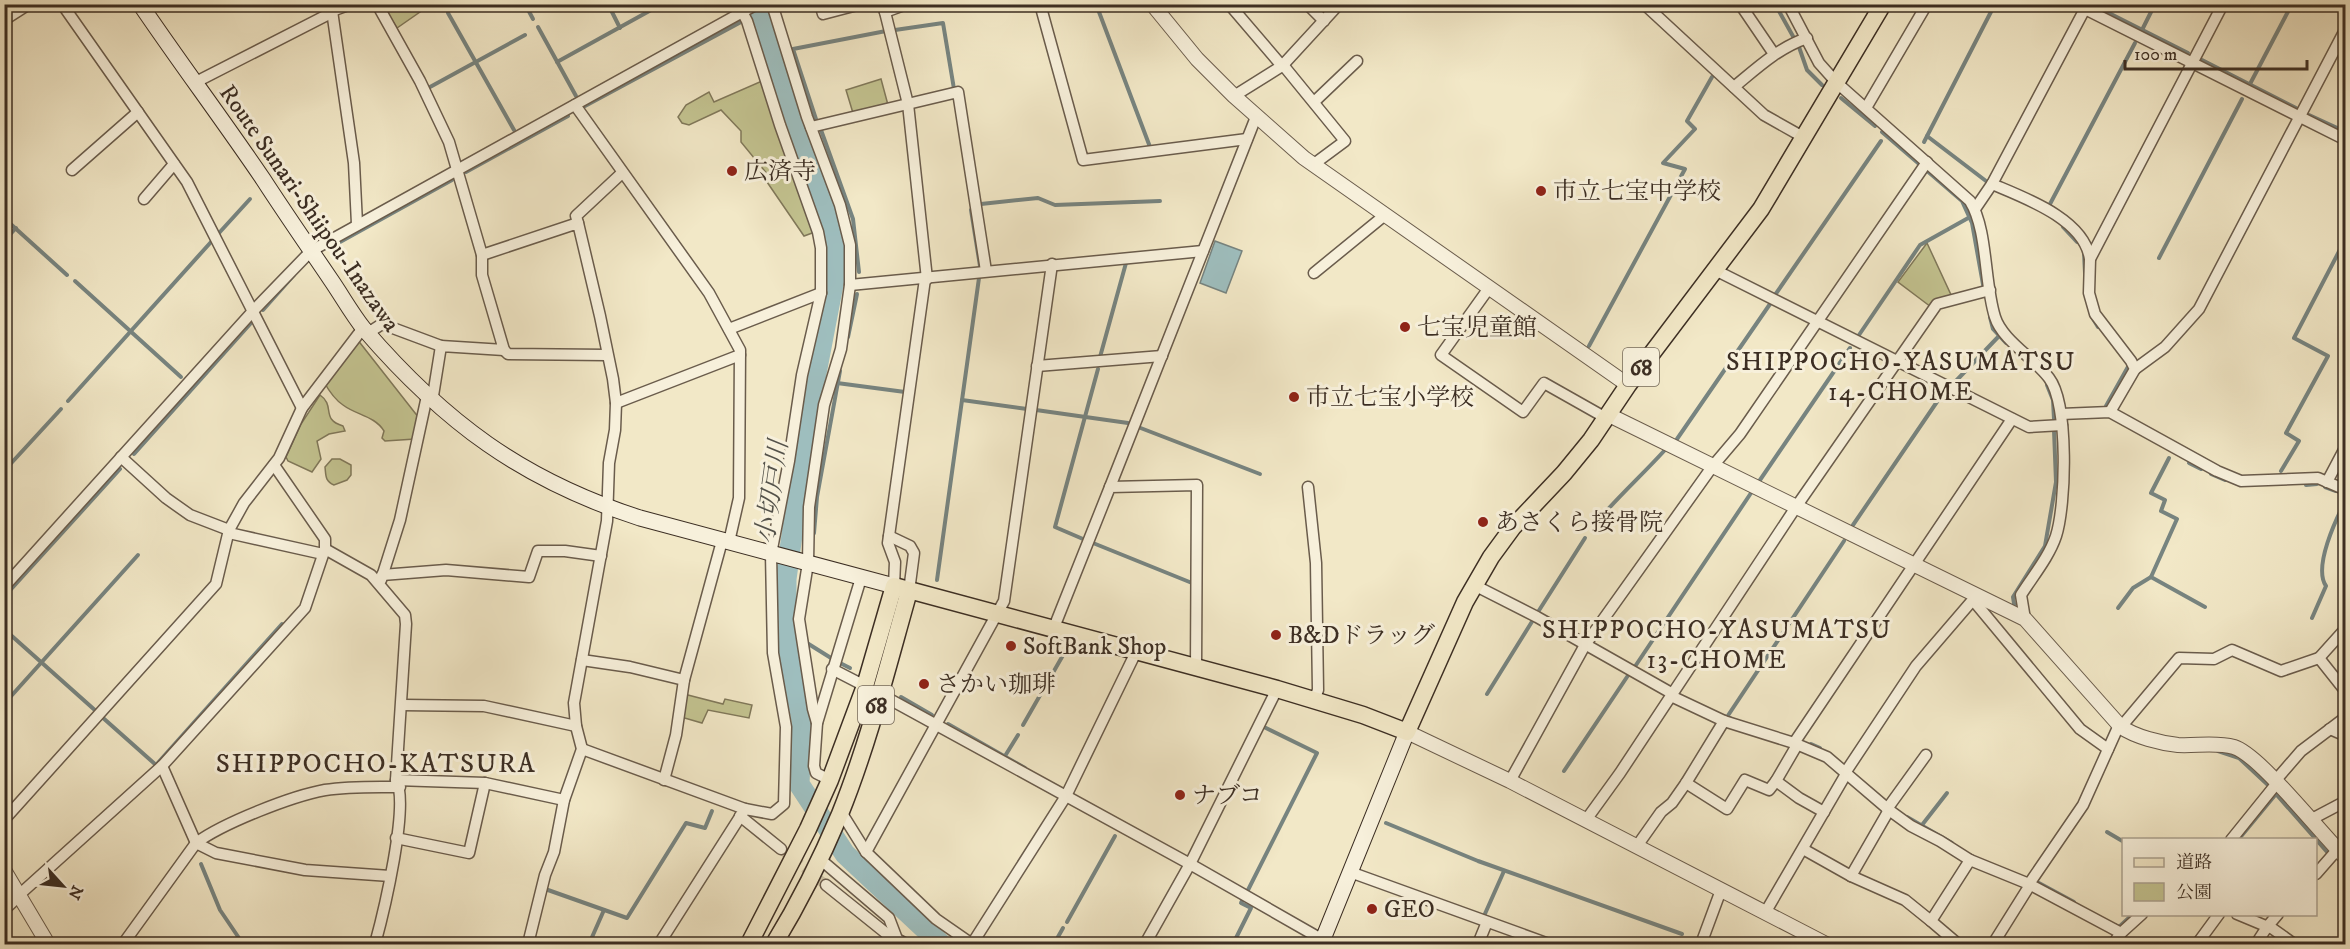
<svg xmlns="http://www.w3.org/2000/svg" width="2350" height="949" viewBox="0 0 2350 949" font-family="'IM FELL DW Pica','Noto Serif JP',serif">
<rect width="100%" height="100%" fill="#f2e8c7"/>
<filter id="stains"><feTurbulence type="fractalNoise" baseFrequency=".00333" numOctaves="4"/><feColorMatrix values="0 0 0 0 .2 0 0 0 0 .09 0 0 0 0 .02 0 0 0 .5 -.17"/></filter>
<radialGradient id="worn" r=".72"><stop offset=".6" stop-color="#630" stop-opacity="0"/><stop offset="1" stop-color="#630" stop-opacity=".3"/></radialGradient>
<!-- green -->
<g fill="#c3c390" stroke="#80785a" stroke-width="1.5">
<path d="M382 5H430L397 28Z"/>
<path d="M881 79 888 105 853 113 846 90Z"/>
<path d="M762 81 815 232 804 236 767 182 768 175 741 142V131L721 110 689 125 682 123 678 117 686 105 709 92 714 102Z"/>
<path d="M1927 243 1952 297 1931 307 1898 282Z"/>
<path d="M357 339 419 418 415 439 385 441 382 438 384 431C375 416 356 415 343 405 334 399 329 391 324 382Z"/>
<path d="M320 395C336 406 320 419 343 426L345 431 329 434 317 441 321 459 312 472 288 461 286 457 301 424Z"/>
<path d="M332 459H340L351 465V475L347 480 334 485C325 481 326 476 325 467Z"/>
<path d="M684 694 723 704 725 699 752 705 749 718 708 710 702 723 681 717Z"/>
</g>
<!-- water -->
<path fill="#9ebebe" stroke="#778480" stroke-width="1.5" d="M1215 241 1242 251 1226 293 1200 283Z"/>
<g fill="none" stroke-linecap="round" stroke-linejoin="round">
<!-- stream -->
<g stroke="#778480" stroke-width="4">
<path d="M525 4 533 19"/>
<path d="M608 4 620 28"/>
<path d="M1096 4 1150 147"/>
<path d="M1775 4 1799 47 1807 70 1822 85"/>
<path d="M2095 6 2188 53"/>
<path d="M448 13 514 130"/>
<path d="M538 27 576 96"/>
<path d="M895 30 943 23 954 89"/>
<path d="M2142 30 2155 4"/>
<path d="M775 57 780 54"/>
<path d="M2202 60 2296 108"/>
<path d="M557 62 662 4"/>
<path d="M2250 84 2292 4"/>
<path d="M430 87 525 35"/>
<path d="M1841 98 1875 126"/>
<path d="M585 106 741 22"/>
<path d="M2309 115 2346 132"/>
<path d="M816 119 793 49 886 31"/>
<path d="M821 130 853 219 859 272"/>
<path d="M1882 132 1962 201 1972 223 1984 290"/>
<path d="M1927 136 1986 181"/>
<path d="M1924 142 1995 4"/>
<path d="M466 172 568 116"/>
<path d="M981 204 1038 198 1055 205 1160 201"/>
<path d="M2050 204 2135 43"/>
<path d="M971 210 980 266"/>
<path d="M4 218 67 275"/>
<path d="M2063 227 2077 242"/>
<path d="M219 233 250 199"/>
<path d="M4 241 16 228"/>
<path d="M331 247 452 180"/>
<path d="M2084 253 2085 273"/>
<path d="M2159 258 2242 99"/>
<path d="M75 281 181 377"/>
<path d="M1775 295 1881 141"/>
<path d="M263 310 294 275"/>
<path d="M1990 317 1993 329 2006 343"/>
<path d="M2092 317 2098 327"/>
<path d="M1859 335 1920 245 1970 217"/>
<path d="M848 337 857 294"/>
<path d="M1589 346 1685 169 1663 163 1695 129 1687 121 1712 77"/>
<path d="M1100 357 1126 263"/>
<path d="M815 377 823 378"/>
<path d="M837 383 905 392"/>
<path d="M1954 383 1999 336"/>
<path d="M2047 385 2053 400 2054 419"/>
<path d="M962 400 1027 409"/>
<path d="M68 401 211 242"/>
<path d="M2106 406 2129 365"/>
<path d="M1036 410 1128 423"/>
<path d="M1138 427 1260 474"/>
<path d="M1677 439 1770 304"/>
<path d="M134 454 251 323"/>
<path d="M2169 458 2151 493 2165 500 2161 511 2177 519 2151 577 2205 607"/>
<path d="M2189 463 2201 469"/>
<path d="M4 471 61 409"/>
<path d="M2281 471 2299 441 2286 433 2328 356 2294 338 2346 238"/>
<path d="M2211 474 2225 480"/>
<path d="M1760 480 1850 348"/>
<path d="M2306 485 2317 484"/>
<path d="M2325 487 2336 491"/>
<path d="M1601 517C1621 494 1643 474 1664 451"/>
<path d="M1853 525 1943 393"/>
<path d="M814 533 817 497 840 371"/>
<path d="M1083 539 1055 527 1098 369"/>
<path d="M1093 543 1192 583"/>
<path d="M937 580 979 278"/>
<path d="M4 597 120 469"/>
<path d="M2118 608 2133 588 2151 577"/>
<path d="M2015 610 2013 597 2045 546 2056 482 2054 430"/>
<path d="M1538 612 1585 538"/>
<path d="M2312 618 2326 586C2313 567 2336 519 2346 500"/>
<path d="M4 629 97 712"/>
<path d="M786 643 795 645"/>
<path d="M807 643 831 658"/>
<path d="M840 663 850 668"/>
<path d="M1634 668 1751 493"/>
<path d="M1487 694 1533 620"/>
<path d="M901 697 932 715"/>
<path d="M4 704 138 555"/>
<path d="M102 717 156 765 282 624"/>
<path d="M1730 718 1727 717 1844 541"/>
<path d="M948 724 1025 768"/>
<path d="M1023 725 1066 650"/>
<path d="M1811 744 1820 748"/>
<path d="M2218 751 2239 758 2268 785"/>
<path d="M1005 756 1018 735"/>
<path d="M1564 771 1629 674"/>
<path d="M1907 817 1952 843"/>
<path d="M1386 823 1478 861 1682 934"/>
<path d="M1922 825 1947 793"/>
<path d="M2107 832 2124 842"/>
<path d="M2150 840H2154"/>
<path d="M2238 840 2276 794 2328 853"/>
<path d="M201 864 220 910 241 941"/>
<path d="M2037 882 2074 902"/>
<path d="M548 890 627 918 686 823 705 828 712 811"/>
<path d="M1247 892 1317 753 1264 727"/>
<path d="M1484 916 1504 871"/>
<path d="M1067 922 1115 836"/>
<path d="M2115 925 2119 927 2133 914"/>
<path d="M589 944 604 910"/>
<path d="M1054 944 1063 928"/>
<path d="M1233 944 1251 908 1241 903 1242 901"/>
</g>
<!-- river -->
<path stroke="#9ebebe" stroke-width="21" d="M756 4 831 223 837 251 835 274 809 410 786 579V643L802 720 799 784 845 854 941 944"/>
<!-- minor-tunnel -->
<path stroke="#cec3a6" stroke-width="10" stroke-dasharray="10 5" stroke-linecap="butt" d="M781 849 826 885"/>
<defs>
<g id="minor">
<path d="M62 4 187 182 302 408"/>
<path d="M331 4 354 163 357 224"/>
<path d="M377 4 420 81 449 142 482 255V275L504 350 441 346 432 402"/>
<path d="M772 4 807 117 840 205 850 245V285L841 349 824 405 809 507 808 563 799 619 813 709 817 723"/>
<path d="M820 4 823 14 861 4"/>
<path d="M883 4 908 104 927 279"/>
<path d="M1040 4 1083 160 1247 139"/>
<path d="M1229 4 1282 66"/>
<path d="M1307 4 1324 21"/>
<path d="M1644 4 1764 115 1803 137"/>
<path d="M1740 4 1774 54"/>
<path d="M1788 4 1819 63 1836 82 1970 201C1988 230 1984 283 1995 317 2002 340 2034 358 2049 378 2069 404 2066 505 2056 536 2049 557 2033 576 2021 595L2025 619"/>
<path d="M2075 4 2346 140"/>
<path d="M332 11 351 4"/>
<path d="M885 12 907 4"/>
<path d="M4 20 29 4"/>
<path d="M1283 65 1345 141 1314 164"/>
<path d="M194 83 331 13"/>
<path d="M1734 87C1757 68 1778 48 1807 38"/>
<path d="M1234 96 1282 66 1339 4"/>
<path d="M1314 102 1357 61"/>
<path d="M575 105 709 293 740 350 739 498 729 542"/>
<path d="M1866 108 1927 4"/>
<path d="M811 127 958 92 986 271"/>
<path d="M72 170 138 112"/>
<path d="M1992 184C2025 198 2084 219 2090 259"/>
<path d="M144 199 174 164"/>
<path d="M1975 209 1992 184 2087 5"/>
<path d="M578 223 576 216 622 173"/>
<path d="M482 255 578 223 600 316 613 379 616 403 615 430 609 463 607 521 574 703 576 726 582 749 564 800 554 852 545 875 528 944"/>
<path d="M1715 270 2029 427 2062 425"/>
<path d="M1314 273 1385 215"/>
<path d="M850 285 1203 251"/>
<path d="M1489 288 1441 355 1523 412 1544 383 1606 418"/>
<path d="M729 329 821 293"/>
<path d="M368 333 382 324 441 346"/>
<path d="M504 350 508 354 607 355"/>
<path d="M1037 366 1162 356"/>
<path d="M2135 369 2165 347 2199 309 2346 28"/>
<path d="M616 403 740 355"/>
<path d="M2110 412 2135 369 2131 361 2095 314 2089 293 2090 259 2223 4"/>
<path d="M2061 414 2110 412 2217 471 2241 481 2318 478 2346 490"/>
<path d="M121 457 166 498 190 515 229 530"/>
<path d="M2327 482 2346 446"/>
<path d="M1110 487 1256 117"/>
<path d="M1308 487 1316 563 1318 690 1314 700"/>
<path d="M229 533 323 554"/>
<path d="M889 536 910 546 914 553 909 591"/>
<path d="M325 549 371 575 405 615 406 624 396 780C410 804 383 915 375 944"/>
<path d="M382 575 446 570 529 577 538 551H565L601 556"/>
<path d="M381 580 400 520 427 396"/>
<path d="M1474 585 1537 617 1673 694"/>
<path d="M894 586 895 562 888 543 925 279"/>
<path d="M4 587 253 311 311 251 757 4"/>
<path d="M1973 600 2080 729 2108 749"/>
<path d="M1053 630 1110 487 1197 485 1196 669"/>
<path d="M2319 658 2346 692"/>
<path d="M582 660 630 667 684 680"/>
<path d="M832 669 865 686"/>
<path d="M880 694 1190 864 1323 940"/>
<path d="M1671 696 1724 721 1794 743 1827 757 1889 810 1911 826 1940 841 1970 860 2029 884 2121 933"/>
<path d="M403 705 484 706 576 726"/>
<path d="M2121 727 2179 658 2214 659 2232 650 2281 671 2319 658 2346 628"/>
<path d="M2330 729 2346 736"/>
<path d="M1794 743 2012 419"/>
<path d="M582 749 745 809 772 814 784 804 786 727 773 653 771 554 789 461 802 375 821 293V248L818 232 780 125 747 21 738 4"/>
<path d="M162 766 196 843 216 853 305 870 390 876"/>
<path d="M1845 773 1916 666 1977 595"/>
<path d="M396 780 485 783 564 800"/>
<path d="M664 780 676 735 684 680 722 541"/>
<path d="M830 780 816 773 814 766 817 723 861 578"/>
<path d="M1510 781 1585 645 1712 467 1740 434 1927 162"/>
<path d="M1776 781 1797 745"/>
<path d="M2275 781 2301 751 2346 717"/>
<path d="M1686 783 1727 809 1745 780 1769 790 1776 781 1799 798 1824 812"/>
<path d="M1887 809 1926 755"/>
<path d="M841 812 866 852 936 919 972 944 1066 796 1136 652"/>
<path d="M740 816 781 849"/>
<path d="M4 820 216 584 229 530 244 503 279 458 302 408 363 328"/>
<path d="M1586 820 1620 773 1796 507 1937 304 1990 290"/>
<path d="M2310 820 2346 801"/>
<path d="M396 838 469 853 485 783"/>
<path d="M2231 840 2277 783"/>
<path d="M1637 846 1661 812 1672 803 1686 783 1724 721"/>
<path d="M1803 849 1851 876 1905 900 1931 921"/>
<path d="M866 852 1004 601 1052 264"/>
<path d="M820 859 889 918 897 939 906 944"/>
<path d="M1350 872 1549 944"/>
<path d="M2316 874 2337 850"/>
<path d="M1851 876 1889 810"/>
<path d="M2029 884 2083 805 2119 725"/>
<path d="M826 885 887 934 897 939"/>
<path d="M19 895 162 766 305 608 325 549V539L274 465"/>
<path d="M4 910 19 896"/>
<path d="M1765 913 1846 774"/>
<path d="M2237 914 2273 929 2294 944"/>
<path d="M123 944 196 843C223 823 292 796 325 790 350 786 376 787 400 787"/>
<path d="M659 944 745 809"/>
<path d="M1145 944 1190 864 1277 689"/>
<path d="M1478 944 1487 922"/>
<path d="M1701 944 1721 890"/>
<path d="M1958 944 1931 921 1970 860"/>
<path d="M1993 944 2030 885"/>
<path d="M2113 944 2121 933 2142 914"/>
<path d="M2197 944 2219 914"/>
<path d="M2256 944 2267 927 2278 914"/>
</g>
<g id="tertiary">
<path d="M1152 4 1197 59 1234 96 1304 158 1628 385"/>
<path d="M1609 415 2025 619 2121 727C2136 737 2160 743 2178 745 2197 746 2216 742 2234 747 2260 755 2322 835 2346 858"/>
<path d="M1407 732 1510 781 1826 944"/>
<path d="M4 870 48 944"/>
</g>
<g id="secondary">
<path d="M140 4C180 63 223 120 263 179 285 213 308 246 331 280 342 296 352 314 364 329 444 422 522 480 640 518L894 586"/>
<path d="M1321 944 1407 732"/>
</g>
<g id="primary">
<path d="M749 944 808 829 830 780 865 686 894 586 1277 689 1363 715 1407 732 1465 602 1491 557 1513 527 1564 473 1591 440 1628 385 1761 209 1883 4"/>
<path d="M774 944C799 903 821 859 840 814 869 742 888 665 909 591"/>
</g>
</defs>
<!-- minor casing -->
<use href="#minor" stroke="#6a5c4c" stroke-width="13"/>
<!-- tertiary casing -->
<use href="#tertiary" stroke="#6a5c4c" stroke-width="16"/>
<!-- secondary casing -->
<use href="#secondary" stroke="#3c2e23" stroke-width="17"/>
<!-- primary casing -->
<use href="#primary" stroke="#3c2e23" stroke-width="19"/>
<!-- minor -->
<use href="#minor" stroke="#f7f0db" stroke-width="10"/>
<!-- tertiary -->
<use href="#tertiary" stroke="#f7f0db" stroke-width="14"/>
<!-- secondary -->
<use href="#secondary" stroke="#f7f0db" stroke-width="15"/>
<!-- primary -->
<use href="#primary" stroke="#f2e8c7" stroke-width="16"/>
</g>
<!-- markers -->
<g fill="#8f2418" stroke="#f7f0db" stroke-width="2">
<circle cx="732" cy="171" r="6"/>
<circle cx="1541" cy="191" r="6"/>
<circle cx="1405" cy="327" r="6"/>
<circle cx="1294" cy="397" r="6"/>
<circle cx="1483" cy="522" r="6"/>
<circle cx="1276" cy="635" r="6"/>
<circle cx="1011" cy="646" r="6"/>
<circle cx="924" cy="684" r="6"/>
<circle cx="1180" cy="795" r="6"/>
<circle cx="1372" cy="909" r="6"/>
</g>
<g text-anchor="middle" stroke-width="6" stroke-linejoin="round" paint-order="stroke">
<!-- shield labels -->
<g fill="#f7f0db" stroke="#74685a" stroke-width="1.5">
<rect x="1623" y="348" width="36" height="38" rx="4.5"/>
<rect x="858" y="686" width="36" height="38" rx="4.5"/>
</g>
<g font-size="22" font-weight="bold" fill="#3c2e23">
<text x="1641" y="375">68</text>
<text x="876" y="713">68</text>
</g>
<!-- poi labels -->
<g font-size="24" fill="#3c2e23" stroke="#f7f0db" text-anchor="start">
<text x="744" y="179">広済寺</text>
<text x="1553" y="199">市立七宝中学校</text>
<text x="1417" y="335">七宝児童館</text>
<text x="1306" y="405">市立七宝小学校</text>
<text x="1495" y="530">あさくら接骨院</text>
<text x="1288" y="643">B&amp;Dドラッグ</text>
<text x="1023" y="654">SoftBank Shop</text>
<text x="936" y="692">さかい珈琲</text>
<text x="1192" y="803">ナブコ</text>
<text x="1384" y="917">GEO</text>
</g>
<!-- street labels -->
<g font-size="24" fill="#3c2e23" stroke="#f7f0db">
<text transform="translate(310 208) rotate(55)" y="8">Route Sunari-Shiipou-Inazawa</text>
</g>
<!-- neighbourhood labels -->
<g font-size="26" letter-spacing="1.5" fill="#3c2e23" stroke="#f7f0db">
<text x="1901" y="370">SHIPPOCHO-YASUMATSU<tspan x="1901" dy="30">14-CHOME</tspan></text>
<text x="1717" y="638">SHIPPOCHO-YASUMATSU<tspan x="1717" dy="30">13-CHOME</tspan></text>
</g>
<!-- water labels -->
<g font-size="26" font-style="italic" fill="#54524a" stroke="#f7f0db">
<text transform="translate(771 492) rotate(-82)" y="9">小切戸川</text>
</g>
<!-- quarter labels -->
<g font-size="27" letter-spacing="1.5" fill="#3c2e23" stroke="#f7f0db">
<text x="376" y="772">SHIPPOCHO-KATSURA</text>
</g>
</g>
<!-- margin -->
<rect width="2350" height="949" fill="none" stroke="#f2e8c7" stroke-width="24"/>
<rect x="6" y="6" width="2338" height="937" fill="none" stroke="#3c2e23" stroke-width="3"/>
<rect x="12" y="12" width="2326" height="925" fill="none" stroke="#3c2e23" stroke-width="1.5"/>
<!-- legend -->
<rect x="2122" y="838" width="195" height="78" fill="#f7f0db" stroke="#aca291" stroke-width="1.5"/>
<rect x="2134" y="858" width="30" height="9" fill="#f2e8c7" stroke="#aca291" stroke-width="1.5"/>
<text x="2176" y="868" font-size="18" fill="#3c2e23">道路</text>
<rect x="2134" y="883" width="30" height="18" fill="#c3c390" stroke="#aca291" stroke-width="1.5"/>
<text x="2176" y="898" font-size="18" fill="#3c2e23">公園</text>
<!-- north arrow -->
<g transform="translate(63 886) rotate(117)" stroke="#f7f0db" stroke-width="4.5" paint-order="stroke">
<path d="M0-4.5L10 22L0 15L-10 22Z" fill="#3c2e23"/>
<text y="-9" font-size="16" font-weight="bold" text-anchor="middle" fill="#3c2e23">N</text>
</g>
<!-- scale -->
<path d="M2125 60v9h182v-9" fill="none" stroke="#3c2e23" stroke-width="3"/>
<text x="2134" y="60" font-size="18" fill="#3c2e23" stroke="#f7f0db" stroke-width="4.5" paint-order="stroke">100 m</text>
<rect width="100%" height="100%" filter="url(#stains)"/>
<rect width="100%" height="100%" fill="url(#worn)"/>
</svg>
